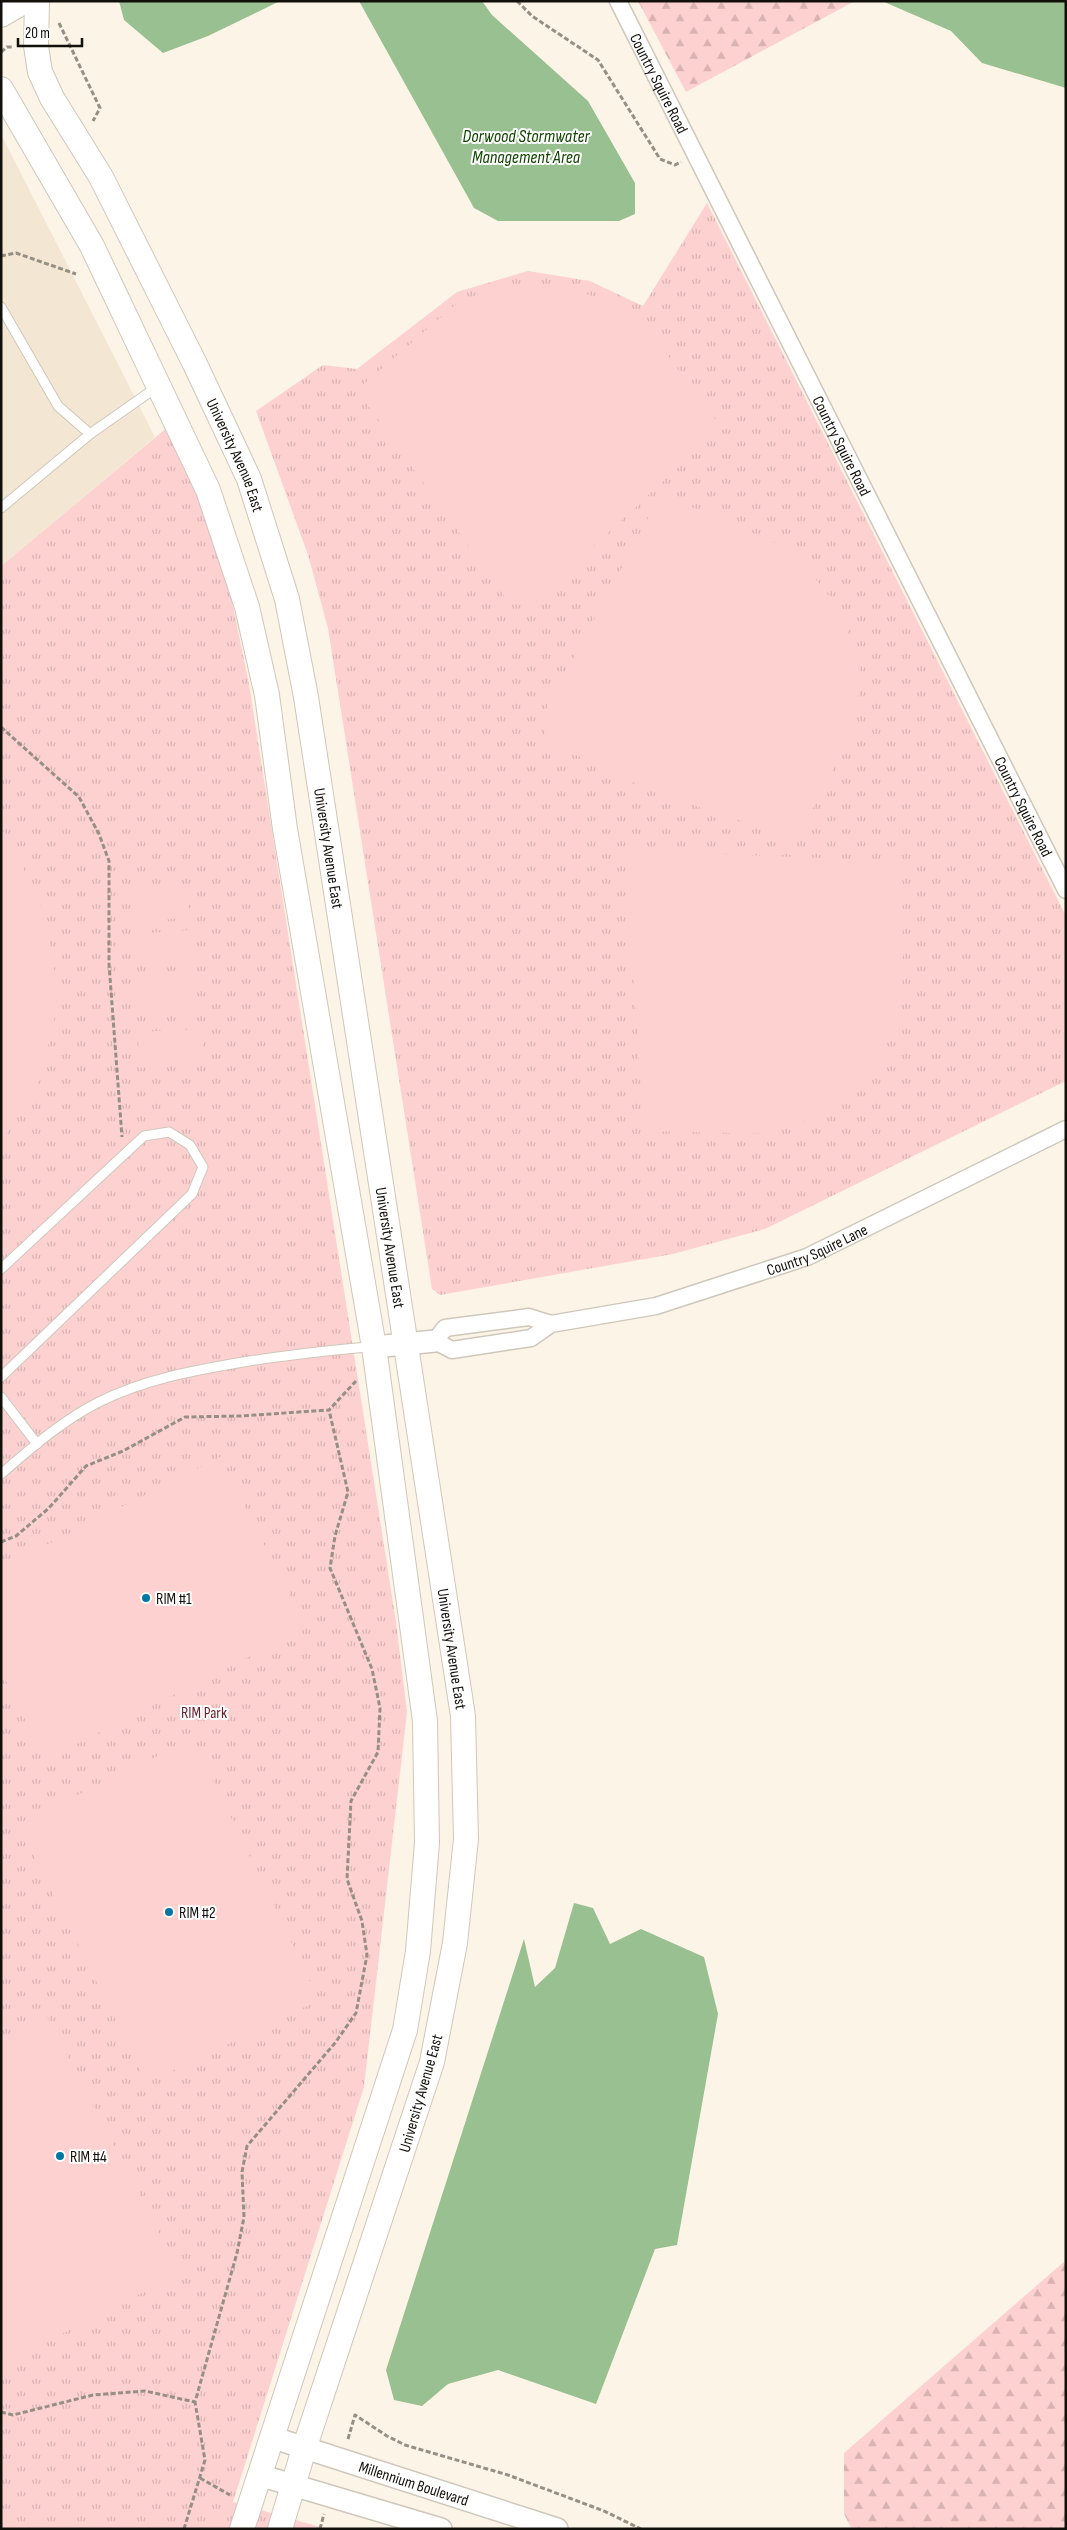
<svg xmlns="http://www.w3.org/2000/svg" width="1067" height="2530" viewBox="0 0 1067 2530" font-family="'Sofia Sans Condensed',sans-serif">
<defs>
<pattern id="grass-tufts" width="24" height="20" patternUnits="userSpaceOnUse" patternTransform="scale(1.25)"><rect width="24" height="20" fill="#fed1d1"/><path d="M3 7l-1-3M5 7V3M7 7l1-3M15 17l-1-3M17 17v-4M19 17l1-3" fill="none" stroke="#d9b2b2"/></pattern>
<pattern id="forest-firs" width="22" height="20" patternUnits="userSpaceOnUse" patternTransform="scale(1.25)"><rect width="22" height="20" fill="#fed1d1"/><path d="M5 1l3.5 6h-7zM16 11l3.5 6h-7z" fill="#d9b2b2"/></pattern>
</defs>
<rect width="100%" height="100%" fill="#fcf4e6"/>
<!-- built -->
<path fill="#f3e7d4" d="M1 134 155 437 1 566Z"/>
<!-- grass -->
<g fill="url(#grass-tufts)">
<path d="M707 203 1066 916V1081L765 1229 673 1254 440 1295 432 1289 328 628 308 555 256 411 323 365 357 369 457 292 528 271 590 281 643 306Z"/>
<path d="M169 426 203 507 228 582 249 684 396 1622 407 1712 364 2087 233 2502 327 2529H1V566Z"/>
</g>
<!-- forest -->
<g fill="url(#forest-firs)">
<path d="M638 1H855L686 92Z"/>
<path d="M1066 2260V2529H852L844 2514V2453Z"/>
</g>
<!-- garden -->
<g fill="#fed1d1">
<path d="M511 286H565L625 308 663 349 721 427 530 606 510 604 357 390 456 304Z"/>
<path d="M661 494 792 550 842 612 862 680 851 733 797 840 649 790 547 741 542 717Z"/>
<path d="M1 829 10 840 46 918 59 1000 40 1080 1 1142Z"/>
<path d="M636 851 902 861 903 973 900 1014 873 1075 819 1115 771 1134 644 1131 625 859Z"/>
<path d="M187 886 190 917 133 923 130 891Z"/>
<path d="M192 930 194 961 135 966 133 934Z"/>
<path d="M194 970 197 1008 138 1013 135 974Z"/>
<path d="M201 1029 205 1063 139 1068 138 1032Z"/>
<path d="M220 1457 306 1628 45 1760 1 1671V1568Z"/>
<path d="M193 1739 319 2000 147 2083 18 1824Z"/>
<path d="M46 2015 180 2273 5 2363 1 2355V2039Z"/>
</g>
<!-- water -->
<g fill="#99c090">
<path d="M119 1H280L208 36 163 53 124 20Z"/>
<path d="M359 1H482L492 15 588 101 635 183V214L619 221H498L474 208Z"/>
<path d="M882 1H1066V88L982 63 951 31Z"/>
<path d="M574 1903 593 1908 610 1944 641 1929 704 1957 718 2014 677 2245 655 2249 596 2404 498 2370 448 2384 422 2406 394 2400 386 2370 524 1939 535 1987 555 1968Z"/>
</g>
<g fill="none" stroke-linecap="round" stroke-linejoin="round">
<defs>
<g id="service">
<path d="M1 307 58 406 90 434"/>
<path d="M1 508 90 434 157 387"/>
<path d="M1 1269 144 1136 169 1132 190 1145 203 1167 192 1194 1 1377"/>
<path d="M1 1397 37 1444"/>
<path d="M1 1474C31 1448 63 1420 99 1402 147 1378 197 1370 249 1361 291 1355 331 1349 373 1347"/>
</g>
<g id="minor">
<path id="s1" d="M618 1 1066 890"/>
<path id="s2" d="M551 1324 529 1317 445 1328 435 1341 452 1350 531 1338 551 1324 656 1306 807 1257 1066 1129"/>
</g>
<g id="tertiary">
<path d="M374 1347 435 1341"/>
<path id="s3" d="M271 2437 557 2529"/>
<path d="M259 2475 441 2529"/>
</g>
<g id="secondary">
<path id="s4" d="M37 1 36 46 40 72 52 98 101 177 195 364 249 479 287 599 306 697 463 1716 466 1839 455 1943 432 2062 304 2449 280 2529"/>
<path d="M1 15 25 1"/>
<path d="M1 89 92 246 208 490 247 607 267 695 285 829 374 1347 425 1721 427 1843 418 1951 405 2030 242 2529"/>
</g>
</defs>
<!-- service casing -->
<use href="#service" stroke="#cfc7ba" stroke-width="11"/>
<!-- minor casing -->
<use href="#minor" stroke="#cfc7ba" stroke-width="19"/>
<!-- tertiary casing -->
<use href="#tertiary" stroke="#cfc7ba" stroke-width="24"/>
<!-- secondary casing -->
<use href="#secondary" stroke="#cfc7ba" stroke-width="26"/>
<!-- path -->
<g stroke="#958f85" stroke-width="3" stroke-dasharray="5 2.5" stroke-linecap="butt">
<path d="M517 1 532 16 598 60 660 159 675 165 681 162"/>
<path d="M59 23 100 108 93 121"/>
<path d="M1 52 7 47H14"/>
<path d="M1 256 16 253 76 274"/>
<path d="M1 727 79 797 99 834 109 861V964L122 1137"/>
<path d="M1 1542 16 1536 49 1508 86 1466 123 1451 185 1417 240 1416 329 1410 356 1381"/>
<path d="M1 2412 13 2415 93 2395 145 2391 195 2402"/>
<path d="M348 2439 355 2415 387 2436 405 2445 508 2475 604 2511 641 2529"/>
<path d="M200 2478 230 2495"/>
<path d="M184 2529 205 2460 195 2402 237 2253 244 2217 242 2172 247 2146 335 2043 356 2013 367 1955 362 1921 347 1879 351 1801 378 1752 380 1708 372 1669 330 1568 335 1536 348 1492 329 1410"/>
<path d="M320 2529 324 2514"/>
</g>
<!-- service -->
<use href="#service" stroke="#fff" stroke-width="9"/>
<!-- minor -->
<use href="#minor" stroke="#fff" stroke-width="16"/>
<!-- tertiary -->
<use href="#tertiary" stroke="#fff" stroke-width="21"/>
<!-- secondary -->
<use href="#secondary" stroke="#fff" stroke-width="24"/>
</g>
<!-- markers -->
<g fill="#0077a0" stroke="#fff" stroke-width="2">
<circle cx="146" cy="1598" r="5"/>
<circle cx="169" cy="1912" r="5"/>
<circle cx="60" cy="2156" r="5"/>
</g>
<g text-anchor="middle" stroke-width="4" stroke-linejoin="round" paint-order="stroke">
<!-- street labels -->
<g font-size="16" fill="#12100b" stroke="#fff">
<text dy="6" stroke="none"><textPath href="#s1" startOffset="92">Country Squire Road</textPath></text>
<text dy="6" stroke="none"><textPath href="#s1" startOffset="498">Country Squire Road</textPath></text>
<text dy="6" stroke="none"><textPath href="#s4" startOffset="502">University Avenue East</textPath></text>
<text dy="6" stroke="none"><textPath href="#s1" startOffset="902">Country Squire Road</textPath></text>
<text dy="6" stroke="none"><textPath href="#s4" startOffset="908">University Avenue East</textPath></text>
<text dy="6" stroke="none"><textPath href="#s4" startOffset="1312">University Avenue East</textPath></text>
<text dy="6" stroke="none"><textPath href="#s2" startOffset="525">Country Squire Lane</textPath></text>
<text dy="6" stroke="none"><textPath href="#s4" startOffset="1718">University Avenue East</textPath></text>
<text transform="translate(420 2093) rotate(-74)" y="6">University Avenue East</text>
<text dy="6" stroke="none"><textPath href="#s3" startOffset="150">Millennium Boulevard</textPath></text>
</g>
<!-- poi labels -->
<g font-size="16" fill="#12100b" stroke="#fff" text-anchor="start">
<text x="156" y="1604">RIM #1</text>
<text x="179" y="1918">RIM #2</text>
<text x="70" y="2162">RIM #4</text>
</g>
<!-- park labels -->
<g font-size="16" fill="#6b1e28" stroke="#fff">
<text x="204" y="1718">RIM Park</text>
</g>
<!-- water labels -->
<g font-size="18" font-style="italic" fill="#114500" stroke="#fff">
<text x="526" y="142">Dorwood Stormwater<tspan x="526" dy="21">Management Area</tspan></text>
</g>
</g>
<!-- border -->
<rect width="1067" height="2530" fill="none" stroke="#12100b" stroke-width="5"/>
<!-- scale -->
<path d="M18 38v8h64v-8" fill="none" stroke="#12100b" stroke-width="2.5"/>
<text x="25" y="38" font-size="15" fill="#12100b" stroke="#ffffff" stroke-width="4" paint-order="stroke">20 m</text>
</svg>
